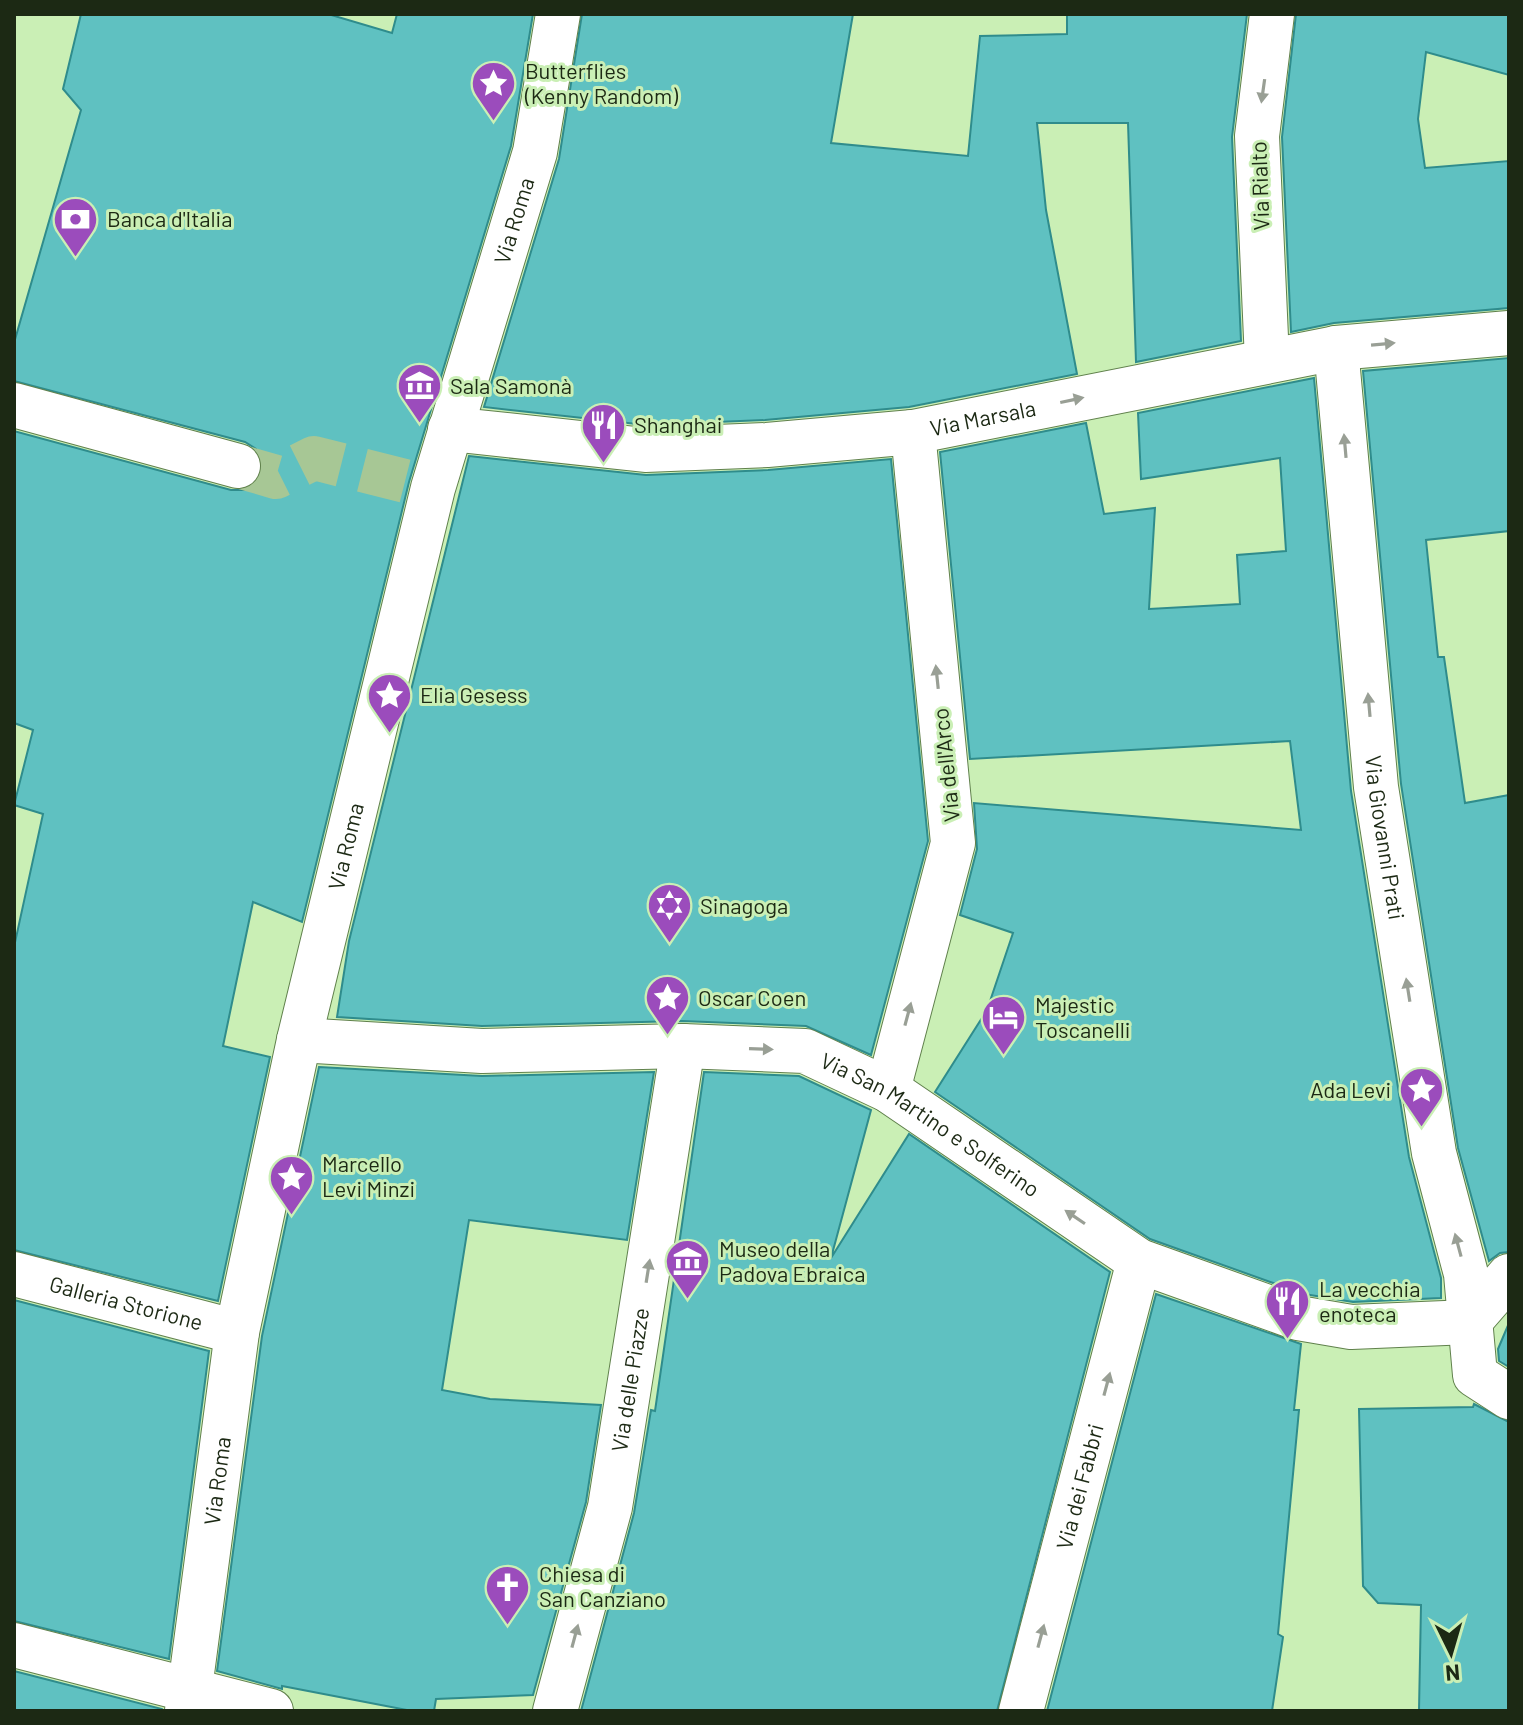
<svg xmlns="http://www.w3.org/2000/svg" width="1523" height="1725" viewBox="0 0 1523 1725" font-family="Barlow,sans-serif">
<rect width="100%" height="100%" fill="#caefb5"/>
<!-- building -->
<g fill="#5fc1c1" stroke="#2f8c8c" stroke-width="2">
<path d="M81 14H328L392 33 397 14H533L511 146 409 482 302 922 253 902 223 1046 270 1057 218 1301 14 1250V947L43 814 14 805 33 730 14 723V431L231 490H244L255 484 262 472V460L256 449 245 442 14 381V343L81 110 63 89Z"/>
<path d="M582 14H853L831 143 968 156 980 36 1067 34V14H1247L1232 137 1241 341 1136 362 1128 123H1037L1046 210 1077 374 909 407 765 420 646 425 484 407 559 159Z"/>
<path d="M1296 14H1509V75L1426 52 1418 119 1425 168 1509 161V308L1334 323 1291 332 1282 137Z"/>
<path d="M1509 358V531L1426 540 1438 657H1444L1465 803 1509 795V1252L1500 1253 1489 1261 1458 1148 1401 784 1363 371Z"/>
<path d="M1314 378 1351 791 1409 1157 1441 1278V1298L1353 1302 1304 1294 1150 1239 935 1092 987 1010 1013 933 960 915 977 849 974 803 1301 830 1290 741 970 759 940 452 1086 423 1104 514 1155 508 1149 609 1240 604 1237 555 1286 551 1280 458 1141 479 1138 413Z"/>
<path d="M469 456 646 475 768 470 891 459 928 841 871 1055 806 1026 682 1021 482 1026 337 1017 349 941Z"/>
<path d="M319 1067 482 1076 654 1072 627 1240 469 1220 442 1390 490 1399 601 1405 586 1502 533 1695 436 1699 434 1711H412L282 1686V1689L217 1671 262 1336Z"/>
<path d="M704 1072 799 1076 871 1110 831 1258 909 1134 1110 1272 997 1711H581L634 1513 651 1410 655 1411Z"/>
<path d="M1156 1294 1301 1344 1294 1410H1299L1278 1634 1283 1637 1272 1711H1047Z"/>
<path d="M14 1300 209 1351 169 1659 14 1621Z"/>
<path d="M1509 1323V1367L1499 1361 1498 1349Z"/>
<path d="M1474 1404 1509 1422V1711H1419L1421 1605 1378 1603 1363 1586 1359 1409 1473 1407Z"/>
<path d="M14 1671 162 1709 163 1711H14Z"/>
</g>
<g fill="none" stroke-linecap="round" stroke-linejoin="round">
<!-- street-tunnel -->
<path stroke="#a7c795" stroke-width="44" stroke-dasharray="44 22" stroke-linecap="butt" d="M238 466 276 477 314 458 433 488"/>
<defs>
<g id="street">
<path id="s1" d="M1336 348 1376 787 1434 1153 1466 1274 1475 1375 1509 1397"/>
<path d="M1267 360 1257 136 1272 14"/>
<path d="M14 405 238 466"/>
<path id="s2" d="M450 429 645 450 767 445 913 432 1336 348 1509 333"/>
<path id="s3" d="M299 1040 482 1051 683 1046 805 1051 888 1090 1139 1261 1298 1318 1351 1327 1469 1322 1509 1276"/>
<path d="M888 1090 953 843 913 432"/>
<path id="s4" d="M14 1274 237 1332"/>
<path d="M14 1645 271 1711"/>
<path id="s5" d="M187 1711 237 1332 299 1040 433 488 535 152 558 14"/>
<path id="s6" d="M555 1711 610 1507 683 1046"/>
<path id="s7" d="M1021 1711 1139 1261"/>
</g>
</defs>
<!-- street casing -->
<use href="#street" stroke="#60814c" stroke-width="46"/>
<!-- street -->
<use href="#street" stroke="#fff" stroke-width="44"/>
</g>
<!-- one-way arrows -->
<defs><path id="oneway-solid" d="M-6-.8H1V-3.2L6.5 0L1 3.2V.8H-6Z" transform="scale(2)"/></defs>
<g fill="#999f95">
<use href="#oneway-solid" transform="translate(1263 91) rotate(98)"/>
<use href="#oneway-solid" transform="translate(1383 344) rotate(-5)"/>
<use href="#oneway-solid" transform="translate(1072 400) rotate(-12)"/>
<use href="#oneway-solid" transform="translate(1345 446) rotate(-95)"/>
<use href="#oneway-solid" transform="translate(937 677) rotate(-96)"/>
<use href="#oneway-solid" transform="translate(1369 705) rotate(-95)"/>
<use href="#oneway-solid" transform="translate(1408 990) rotate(-99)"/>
<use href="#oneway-solid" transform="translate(908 1014) rotate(-75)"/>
<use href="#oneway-solid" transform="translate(761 1049) rotate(2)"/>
<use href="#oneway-solid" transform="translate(1075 1217) rotate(-146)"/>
<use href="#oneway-solid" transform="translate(1458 1245) rotate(-105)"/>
<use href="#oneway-solid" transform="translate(648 1271) rotate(-81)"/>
<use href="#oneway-solid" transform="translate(1107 1384) rotate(-75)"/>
<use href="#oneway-solid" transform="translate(575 1636) rotate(-75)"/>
<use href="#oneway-solid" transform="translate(1041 1636) rotate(-75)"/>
</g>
<!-- icons -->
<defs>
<symbol id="sight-pin" viewBox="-11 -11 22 30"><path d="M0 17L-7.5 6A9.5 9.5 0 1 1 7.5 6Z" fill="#9b4cbc" stroke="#caefb5"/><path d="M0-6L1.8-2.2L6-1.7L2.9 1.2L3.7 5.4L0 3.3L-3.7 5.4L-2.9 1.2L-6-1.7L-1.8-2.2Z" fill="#fff"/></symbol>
<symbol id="bank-pin" viewBox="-11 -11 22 30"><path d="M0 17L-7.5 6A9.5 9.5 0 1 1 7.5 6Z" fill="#9b4cbc" stroke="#caefb5"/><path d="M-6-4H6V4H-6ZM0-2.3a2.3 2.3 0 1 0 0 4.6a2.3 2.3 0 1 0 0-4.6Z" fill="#fff"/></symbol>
<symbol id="museum-pin" viewBox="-11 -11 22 30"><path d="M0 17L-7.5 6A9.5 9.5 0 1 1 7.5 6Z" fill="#9b4cbc" stroke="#caefb5"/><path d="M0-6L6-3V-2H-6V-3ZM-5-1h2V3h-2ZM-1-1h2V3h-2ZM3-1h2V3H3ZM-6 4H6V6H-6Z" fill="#fff"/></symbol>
<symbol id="restaurant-pin" viewBox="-11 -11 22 30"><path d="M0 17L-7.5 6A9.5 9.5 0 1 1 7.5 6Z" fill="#9b4cbc" stroke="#caefb5"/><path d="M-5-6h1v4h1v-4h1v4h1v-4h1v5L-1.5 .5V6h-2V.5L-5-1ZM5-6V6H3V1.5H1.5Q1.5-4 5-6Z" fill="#fff"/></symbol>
<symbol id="synagogue-pin" viewBox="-11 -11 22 30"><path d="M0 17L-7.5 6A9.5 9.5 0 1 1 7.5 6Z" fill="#9b4cbc" stroke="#caefb5"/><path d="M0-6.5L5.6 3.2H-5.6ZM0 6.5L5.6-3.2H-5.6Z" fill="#fff"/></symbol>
<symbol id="hotel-pin" viewBox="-11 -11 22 30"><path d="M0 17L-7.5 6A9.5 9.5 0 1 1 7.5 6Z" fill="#9b4cbc" stroke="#caefb5"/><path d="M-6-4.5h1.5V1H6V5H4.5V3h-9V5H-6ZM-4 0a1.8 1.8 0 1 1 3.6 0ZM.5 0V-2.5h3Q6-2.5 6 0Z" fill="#fff"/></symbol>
<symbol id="church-pin" viewBox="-11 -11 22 30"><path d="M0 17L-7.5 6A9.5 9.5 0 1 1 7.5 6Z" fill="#9b4cbc" stroke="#caefb5"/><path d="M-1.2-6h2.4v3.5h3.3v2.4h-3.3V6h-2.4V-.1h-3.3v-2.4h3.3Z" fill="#fff"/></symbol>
</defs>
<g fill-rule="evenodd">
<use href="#sight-pin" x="468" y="58" width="51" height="69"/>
<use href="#bank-pin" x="50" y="194" width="51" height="69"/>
<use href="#museum-pin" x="394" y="360" width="51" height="69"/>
<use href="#restaurant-pin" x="578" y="400" width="51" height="69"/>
<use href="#sight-pin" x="364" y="670" width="51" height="69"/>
<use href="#synagogue-pin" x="644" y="880" width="51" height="69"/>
<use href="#sight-pin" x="642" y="972" width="51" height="69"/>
<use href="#hotel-pin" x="978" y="992" width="51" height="69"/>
<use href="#sight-pin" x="1396" y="1064" width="51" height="69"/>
<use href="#sight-pin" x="266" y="1152" width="51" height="69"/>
<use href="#museum-pin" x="662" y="1236" width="51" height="69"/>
<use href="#restaurant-pin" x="1262" y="1276" width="51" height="69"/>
<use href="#church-pin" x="482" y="1562" width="51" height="69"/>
</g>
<g text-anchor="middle" stroke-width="6" stroke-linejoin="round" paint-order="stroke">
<!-- poi labels -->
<g font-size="22" fill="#1c2914" stroke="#caefb5" text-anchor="start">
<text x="525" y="79">Butterflies<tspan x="525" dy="25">(Kenny Random)</tspan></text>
<text x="107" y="227">Banca d'Italia</text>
<text x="450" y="394">Sala Samonà</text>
<text x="634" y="433">Shanghai</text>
<text x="420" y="703">Elia Gesess</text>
<text x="700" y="914">Sinagoga</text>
<text x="698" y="1006">Oscar Coen</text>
<text x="1035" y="1013">Majestic<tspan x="1035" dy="25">Toscanelli</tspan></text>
<text x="1391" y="1098" text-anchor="end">Ada Levi</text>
<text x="322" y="1172">Marcello<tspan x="322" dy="25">Levi Minzi</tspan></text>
<text x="719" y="1257">Museo della<tspan x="719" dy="25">Padova Ebraica</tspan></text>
<text x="1319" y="1297">La vecchia<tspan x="1319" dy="25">enoteca</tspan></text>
<text x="539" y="1582">Chiesa di<tspan x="539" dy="25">San Canziano</tspan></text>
</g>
<!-- street labels -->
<g font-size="22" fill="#1c2914" stroke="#caefb5">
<text transform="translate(1260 186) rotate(-92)" y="8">Via Rialto</text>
<text dy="8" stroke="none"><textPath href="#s5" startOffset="1528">Via Roma</textPath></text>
<text dy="8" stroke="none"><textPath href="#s2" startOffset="536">Via Marsala</textPath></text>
<text transform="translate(946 765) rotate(-96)" y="8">Via dell'Arco</text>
<text dy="8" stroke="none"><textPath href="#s1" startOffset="492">Via Giovanni Prati</textPath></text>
<text dy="8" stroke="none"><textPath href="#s5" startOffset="880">Via Roma</textPath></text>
<text dy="8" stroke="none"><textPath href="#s3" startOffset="652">Via San Martino e Solferino</textPath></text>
<text dy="8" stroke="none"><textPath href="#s4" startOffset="116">Galleria Storione</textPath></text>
<text dy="8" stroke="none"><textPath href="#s6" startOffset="340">Via delle Piazze</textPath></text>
<text dy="8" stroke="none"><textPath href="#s5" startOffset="232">Via Roma</textPath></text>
<text dy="8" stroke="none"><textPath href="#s7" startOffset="232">Via dei Fabbri</textPath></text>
</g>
</g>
<!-- border -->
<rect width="1523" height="1725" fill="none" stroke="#1c2914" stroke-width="32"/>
<!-- north arrow -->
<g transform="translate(1451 1653) rotate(175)" stroke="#caefb5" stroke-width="6" paint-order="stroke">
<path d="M0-6L14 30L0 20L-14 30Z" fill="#1c2914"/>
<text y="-12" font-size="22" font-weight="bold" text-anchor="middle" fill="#1c2914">N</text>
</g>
</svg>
